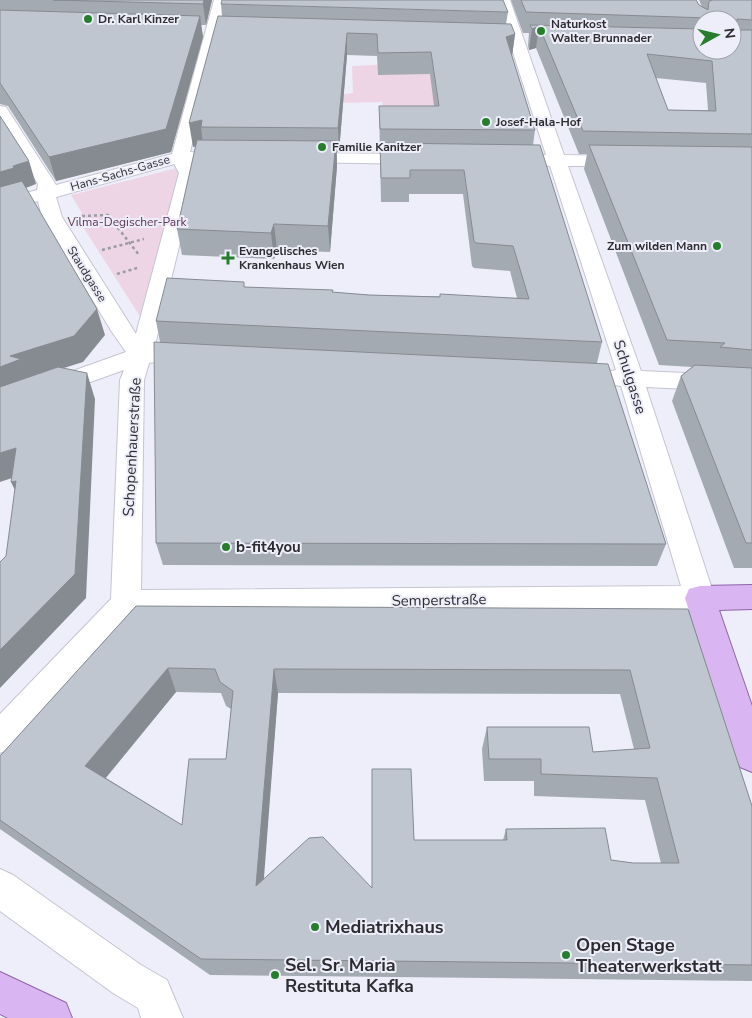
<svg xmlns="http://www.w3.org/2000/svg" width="752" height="1018" viewBox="0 0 752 1018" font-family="'Nunito Sans',sans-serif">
<rect width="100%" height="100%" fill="#edeef9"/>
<!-- green -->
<g fill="#eed5e6">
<path d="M472 60 435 114 385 129 382 102 337 103V95L353 93 352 66Z"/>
<path d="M177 168 180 172 141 318 78 219 82 213 71 195Z"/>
</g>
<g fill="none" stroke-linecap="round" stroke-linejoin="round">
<defs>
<g id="minor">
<path d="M214 0H228L190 152 204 153 207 157 204 161 192 162 197 173 154 349 160 351 164 356 160 361 149 363 144 380 141 590 681 586 621 386 607 384 603 378 607 372 616 370 550 166 533 164 530 160 533 156 546 155 496 0H510L564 155 623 156 629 157 632 161 629 165 623 166H568L641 371 752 376V392L646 387 715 598 711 607 700 610 133 615 12 748 0 753V714L111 599 120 380 124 370 0 414V397L126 352 112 332 42 217 38 201 0 212V200L37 190 38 184 0 124V106L6 107 56 185 172 154ZM174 164 179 173 136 334 62 217 56 197Z"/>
<path d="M301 153 418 154 424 155 427 159 424 163 418 164 295 162 292 158 295 154Z"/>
<path d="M0 869 13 875 141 965 167 980 183 1018H141L138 1008 113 993 0 911Z"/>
</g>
<g id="major">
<path d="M752 585V609L719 610 752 706V772L740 767 735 756 685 598 689 589 700 586Z"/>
<path d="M0 972 66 1003 72 1018H8L0 1014Z"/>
</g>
</defs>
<!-- minor casing -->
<use href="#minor" stroke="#c4c5d0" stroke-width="2"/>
<!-- major casing -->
<use href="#major" stroke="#8c65a8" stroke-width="2"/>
<!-- path -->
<g stroke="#9a9ba3" stroke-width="2.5" stroke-dasharray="3 3" stroke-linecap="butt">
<path d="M82 216 108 215 139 255"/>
<path d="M102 250 144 239"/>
<path d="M117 274 137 268"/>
</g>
<!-- minor -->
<use href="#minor" fill="#fff" fill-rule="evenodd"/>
<!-- major -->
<use href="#major" fill="#d9b5f1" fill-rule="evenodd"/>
</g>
<!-- wall -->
<g fill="#a4aab2" fill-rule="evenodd">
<path d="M0 0H212L206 25H201L203 37 171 152 56 181 8 106 0 104Z"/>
<path d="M511 0H696L699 5 702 7 699 0H752V568H734L672 401 681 376 692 367 659 365 584 169 587 154H579L536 48 529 50 528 46 529 33H523ZM702 20H732L702 50ZM656 78 706 83 708 110H668Z"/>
<path d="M221 4 508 12 506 24 515 34 512 56 535 130 533 145 602 342 597 363 666 544 657 566 163 565 156 543 160 342 156 321 245 287 369 295 517 298 510 271 474 268 472 266 463 194H409V202H381L379 106H434L430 74 378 75 377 56 347 55 339 152H337V166L330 252 277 250 274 259 182 255 177 229 196 146 193 147 222 17Z"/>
<path d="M136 606 688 609 752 806V981L210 975 0 829V756ZM176 692 221 693 226 706 231 709 226 759 182 825 106 778ZM278 693 620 694 634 749 593 752 487 727 482 749 484 781H534V796L645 800 661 863H633L611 860 506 829 503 840H414L372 888 263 879Z"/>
</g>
<!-- shaded-wall -->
<g fill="#868b91">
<path d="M204 0H212L206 25 203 4Z"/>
<path d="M200 16 203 37 171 152 56 181 49 157Z"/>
<path d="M539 26 536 48 529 50 532 29Z"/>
<path d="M347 33V55L339 152 338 128Z"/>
<path d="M515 34 512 56 506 37Z"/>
<path d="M202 120 201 127 203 144 193 147 189 123Z"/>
<path d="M336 141 337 166 330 252 328 226Z"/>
<path d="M29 161 36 184 0 198V172L13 166Z"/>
<path d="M274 224 277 250 274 259 271 233Z"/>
<path d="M97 309 105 335 83 362 29 379 0 396V367L10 356Z"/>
<path d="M87 373 95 399 86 598 0 688V650Z"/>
<path d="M16 448 27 473 0 482V453Z"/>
<path d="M16 481 23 507 11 482Z"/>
<path d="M168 668 176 692 98 787 85 766Z"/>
<path d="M274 669 278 693 262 904 256 886Z"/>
</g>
<!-- building -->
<g fill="#bfc6cf" stroke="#868b91" fill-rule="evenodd">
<path d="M53 0H204L203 4Z"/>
<path d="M222 0H503L508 12 221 4Z"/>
<path d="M521 0H696L699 5 708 10 709 1 713 0H752V20L737 19 735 30H752V134L583 131 539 26 532 29 530 25 702 29V50H732V20H709V18L526 12ZM647 54 712 61 716 111 668 110Z"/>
<path d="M0 10 200 16 166 129 49 157 0 83Z"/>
<path d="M218 16 511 24 515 34 506 37 535 130 380 129 379 106H439L431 52 378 53 377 34 347 33 338 128 201 127 202 120 189 123Z"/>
<path d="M0 116 29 161 13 166 14 168 0 172Z"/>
<path d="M197 140 336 141 328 226 274 224 271 233 177 229Z"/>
<path d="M380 143 540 145 602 342 156 321 167 278 244 282V287L333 290 332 292 369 295 440 297V294L529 299 513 246 476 243 474 241 464 170H410V178H381Z"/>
<path d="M589 145 752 147V350L720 347 725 343 667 340Z"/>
<path d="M22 181 97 309 74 336 10 356 21 359 0 367V187Z"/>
<path d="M154 342 608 364 666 544 156 543Z"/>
<path d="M695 365 752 368V543H746L681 376Z"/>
<path d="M58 367 87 373 75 574 0 650V562L6 556 16 481 11 482 16 448 0 453V387Z"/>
<path d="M136 606 688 609 752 806V965L201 959 0 820V756ZM168 668 215 669 220 682 233 691 226 759H189L182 825 85 766ZM274 669 630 670 650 748 593 752 589 727H487L489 759H541V774L657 778 679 863H633L611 860 605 828 506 829 507 840H414L411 769H372V888L323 837 309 838 256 886Z"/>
</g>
<!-- markers -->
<g fill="#267e2c" stroke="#edeef9" stroke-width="2">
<circle cx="88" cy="19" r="5"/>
<circle cx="541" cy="31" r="5"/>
<circle cx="486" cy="122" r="5"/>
<circle cx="322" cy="147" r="5"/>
<circle cx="717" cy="246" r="5"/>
<path d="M225.5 250.5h5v5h5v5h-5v5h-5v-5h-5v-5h5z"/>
<circle cx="226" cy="547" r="5"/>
<circle cx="315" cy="927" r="5"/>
<circle cx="566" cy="955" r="5"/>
<circle cx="275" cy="975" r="5"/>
</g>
<g text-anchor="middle" stroke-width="4" stroke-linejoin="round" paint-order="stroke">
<!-- far-poi labels -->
<g font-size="12" font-weight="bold" fill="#2d2d31" stroke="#edeef9" text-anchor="start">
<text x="98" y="23">Dr. Karl Kinzer</text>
<text x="551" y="28">Naturkost<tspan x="551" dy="14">Walter Brunnader</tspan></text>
<text x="496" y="126">Josef-Hala-Hof</text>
<text x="332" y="151">Familie Kanitzer</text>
<text x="707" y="250" text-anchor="end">Zum wilden Mann</text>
<text x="239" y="255">Evangelisches<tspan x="239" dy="14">Krankenhaus Wien</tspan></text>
</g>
<!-- far-street labels -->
<g font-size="12" fill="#2d2d31" stroke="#edeef9">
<text transform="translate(120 173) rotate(-16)" y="4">Hans-Sachs-Gasse</text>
<text transform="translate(87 274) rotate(58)" y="4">Staudgasse</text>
</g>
<!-- far-park labels -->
<g font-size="12" fill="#5d3452" stroke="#edeef9">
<text x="127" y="226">Vilma-Degischer-Park</text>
</g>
<!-- street labels -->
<g font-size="15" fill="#2d2d31" stroke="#edeef9">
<text transform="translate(630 377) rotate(72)" y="5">Schulgasse</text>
<text transform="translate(132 447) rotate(-87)" y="5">Schopenhauerstraße</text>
<text transform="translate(439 600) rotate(-1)" y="5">Semperstraße</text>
</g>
<!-- poi labels -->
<g font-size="15" font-weight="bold" fill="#2d2d31" stroke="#edeef9" text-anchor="start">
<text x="236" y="552">b-fit4you</text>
</g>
<!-- near-poi labels -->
<g font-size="18" font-weight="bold" fill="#2d2d31" stroke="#edeef9" text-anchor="start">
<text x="325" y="933">Mediatrixhaus</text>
<text x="576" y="951">Open Stage<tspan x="576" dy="21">Theaterwerkstatt</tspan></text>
<text x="285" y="971">Sel. Sr. Maria<tspan x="285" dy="21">Restituta Kafka</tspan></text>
</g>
</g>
<!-- north arrow -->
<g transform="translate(717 35) rotate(82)"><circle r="24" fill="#edeef9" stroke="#a0a1a9"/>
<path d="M0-4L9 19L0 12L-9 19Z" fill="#267e2c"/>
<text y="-8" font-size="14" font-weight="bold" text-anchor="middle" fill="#2d2d31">N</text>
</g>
</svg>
